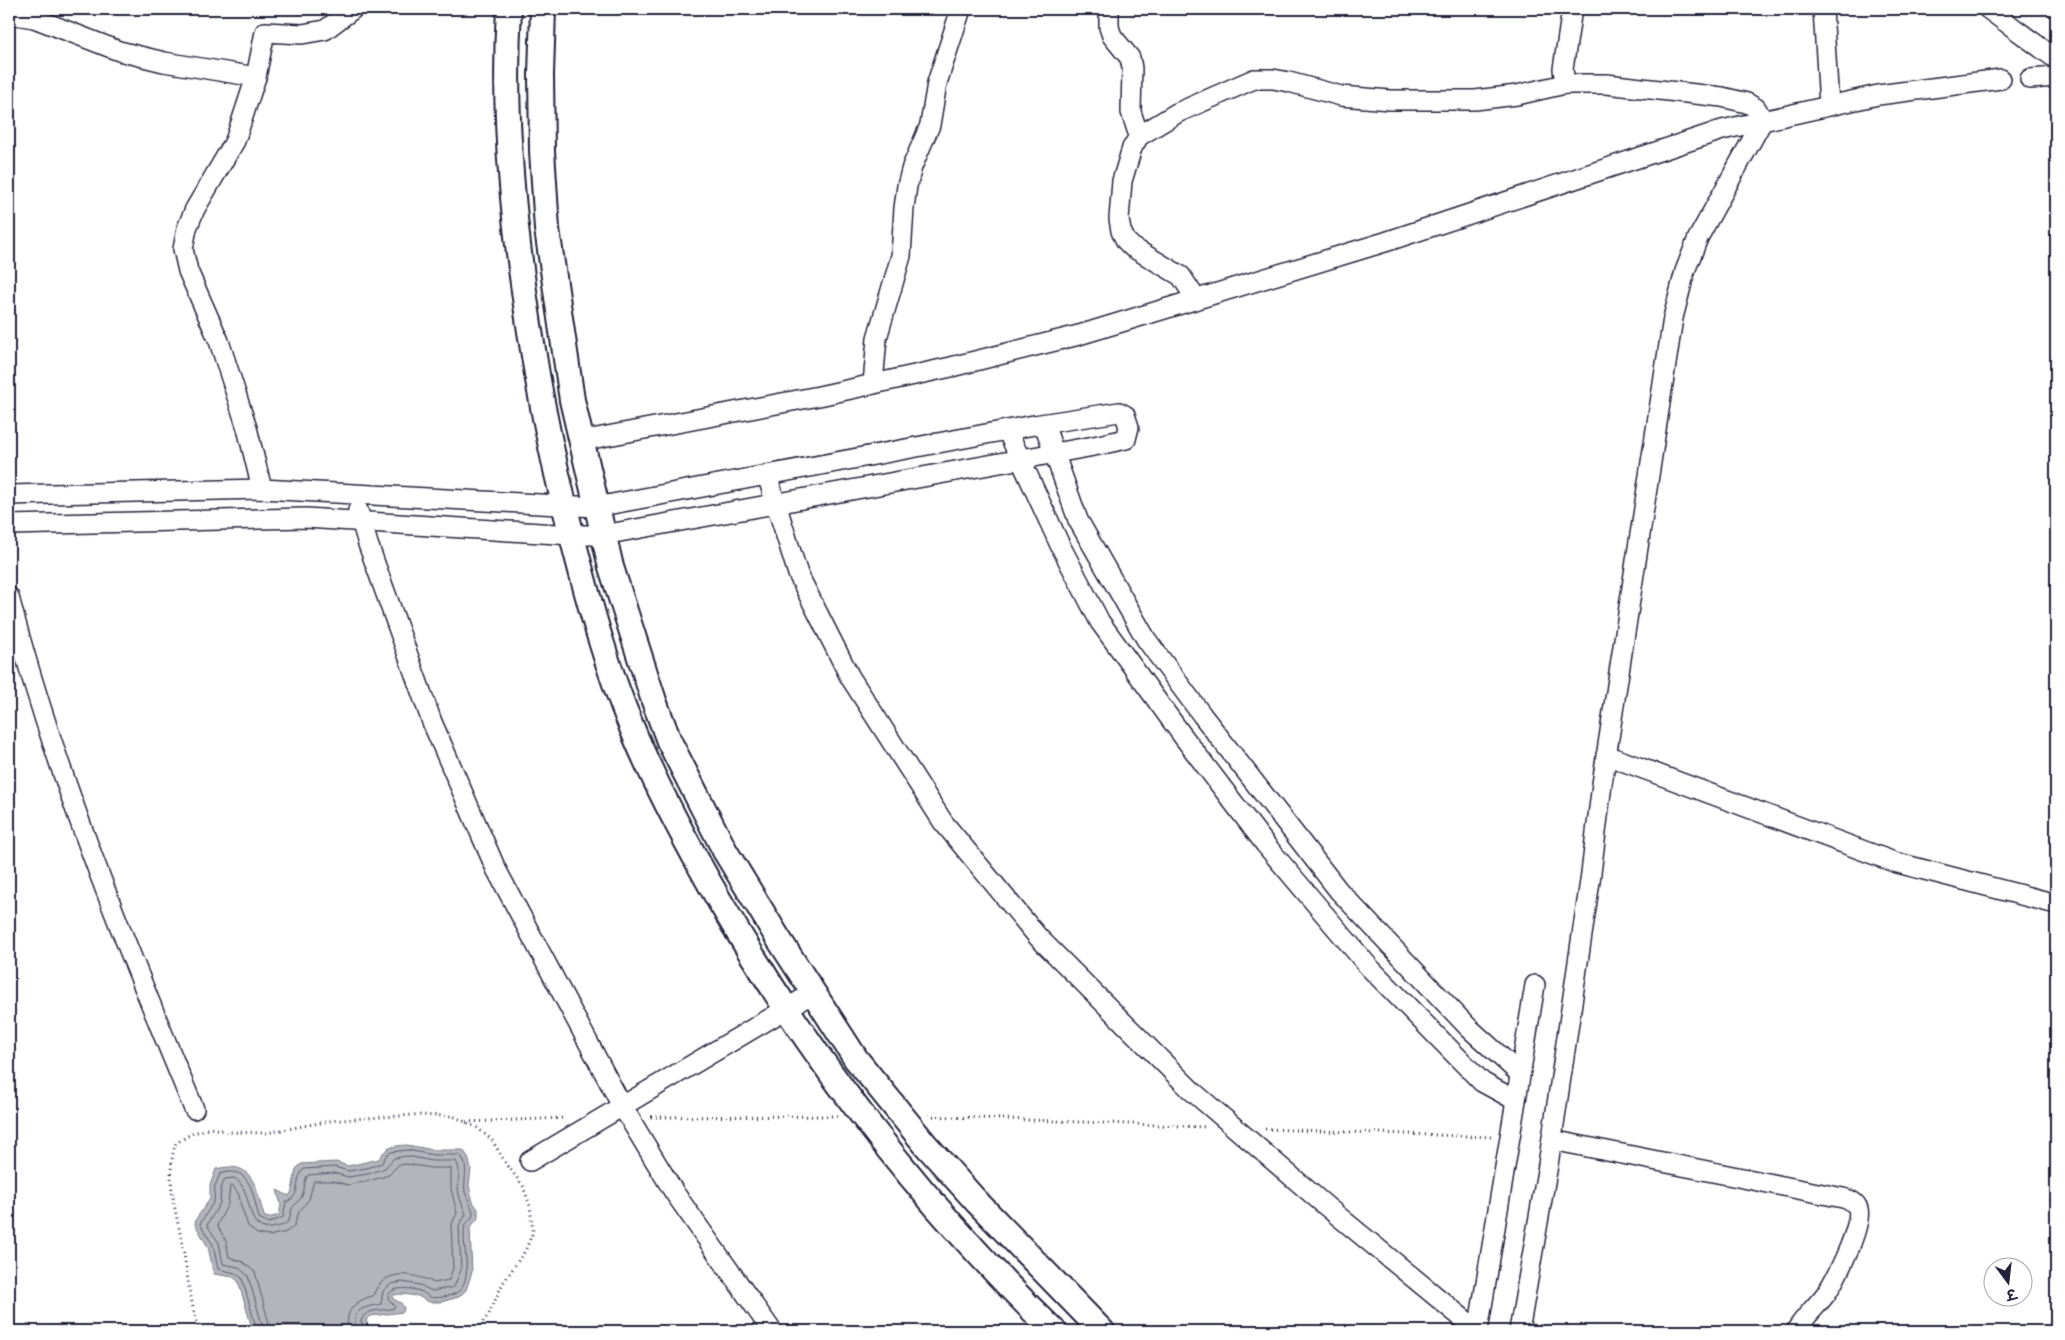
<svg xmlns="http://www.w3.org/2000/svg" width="2065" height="1340" viewBox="0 0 2065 1340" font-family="'Balsamiq Sans','Playpen Sans Deva',sans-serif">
<rect width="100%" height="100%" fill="#fff"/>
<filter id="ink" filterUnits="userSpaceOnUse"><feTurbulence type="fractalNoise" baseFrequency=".02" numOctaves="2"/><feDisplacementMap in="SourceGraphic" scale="10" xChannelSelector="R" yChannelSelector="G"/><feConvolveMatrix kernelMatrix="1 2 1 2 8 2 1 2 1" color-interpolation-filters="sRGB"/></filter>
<g filter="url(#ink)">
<!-- water -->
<path fill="#b4b4bc" stroke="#7a7a88" d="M407 1145 434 1150H463L468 1157 471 1169 469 1186 473 1202 478 1209V1218L470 1228 472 1272 466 1290 459 1297 441 1302H429L418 1296 401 1294 393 1295V1299L401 1303 404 1308 403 1312 371 1316 366 1320 370 1331H253L238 1281 233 1277 214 1274 208 1247 195 1224 196 1219 210 1199V1185L216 1169C254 1159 256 1188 264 1216L268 1218 279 1215 281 1205 277 1190 289 1196 292 1191 296 1169 301 1164 336 1162 348 1166 379 1159C386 1146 394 1146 407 1145Z"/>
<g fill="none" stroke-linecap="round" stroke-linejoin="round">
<!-- shore -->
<g stroke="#5c5c6f" stroke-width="1">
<path d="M257 1331 242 1278 235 1273 218 1269 213 1245 200 1224 214 1201 215 1186 220 1174C252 1163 253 1198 259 1218L269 1223 283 1217 286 1202C303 1196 293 1179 304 1169L335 1167 348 1171 367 1168 382 1163 387 1154 392 1152 407 1150 433 1155H460C470 1167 463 1179 465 1192 467 1197 473 1210 473 1213 473 1219 467 1221 465 1226 460 1242 476 1281 456 1293 451 1296 436 1299 430 1297 427 1296 424 1292 420 1291 411 1288 388 1285 388 1299L394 1305V1308C383 1312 365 1307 361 1321L365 1331"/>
<path d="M264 1331 248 1276 238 1267 223 1264 219 1243 207 1225 220 1203 221 1188 225 1179 234 1178C256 1190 242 1237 276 1227 281 1226 286 1225 289 1220 291 1216 290 1212 292 1209 295 1203 301 1201 303 1193 305 1187 304 1180 308 1175L334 1173 348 1177 368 1174 385 1168 394 1158 407 1156 432 1161H456C461 1170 458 1176 458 1186 458 1195 462 1205 466 1214L459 1226 461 1270 454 1287 432 1291 420 1285 402 1282 391 1284 383 1291 381 1304C366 1307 347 1309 358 1331"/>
<path d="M271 1331 255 1272 243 1262 229 1257 226 1241 217 1225 228 1204 230 1186H233L239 1195 241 1206 248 1226 257 1234 269 1236 286 1232 294 1226 299 1212 309 1199 314 1181H333L348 1185 369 1181 389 1175 398 1165 407 1164 431 1168H451V1189L457 1213 451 1226 453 1268 449 1280 434 1283C413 1272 382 1268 373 1296 355 1300 343 1312 349 1331"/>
</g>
<defs>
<g id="minor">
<path d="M1109 9V27L1112 36 1130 58 1132 68 1131 112 1139 136"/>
<path d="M1823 9 1829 105"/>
<path d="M1988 9 2056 59"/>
<path d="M9 14 34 18 119 51 164 62 256 77"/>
<path d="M2030 79 2056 77"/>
<path d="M1565 84 1563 69 1572 9"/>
<path d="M1196 299 1181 276 1132 247 1126 241 1121 231 1119 219 1122 181 1132 148 1139 136 1177 113 1254 79H1273L1289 82 1341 96 1390 100H1475L1517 95 1565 84H1606L1722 97 1747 103 1756 108 1763 120 1698 238 1685 271 1673 318 1602 784 1590 881 1548 1165 1519 1331"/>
<path d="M873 384 877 338 901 256 904 208 907 186 912 167 930 125 937 83 961 9"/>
<path d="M1044 424 1078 520 1146 639 1202 715 1339 891 1468 1027 1520 1074"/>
<path d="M1007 430 1060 545 1100 622 1182 735 1265 844 1369 967 1482 1082 1515 1100"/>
<path d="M581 441 819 396 951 367 1079 335 1385 242 1722 130 1878 95 2001 79"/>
<path d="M767 475 798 574 850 677 943 822 1038 937 1191 1090 1326 1206 1478 1331"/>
<path d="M262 489 247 428 219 341 188 271 183 249 187 228 195 209 235 141 256 77 265 32 302 34 325 30 353 9"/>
<path d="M9 495 262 489 596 507 1034 425 1119 412 1125 415 1129 427 1126 439 1094 446 603 535H572L306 518 9 525"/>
<path d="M358 510 368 544 432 722 496 869 622 1106 674 1192 772 1331"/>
<path d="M9 597C55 773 124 941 194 1109"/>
<path d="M1606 755 1894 862 2056 904"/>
<path d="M1552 1140 1843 1198C1850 1200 1856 1202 1858 1209 1863 1225 1835 1281 1825 1295 1815 1308 1804 1317 1796 1331"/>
<path d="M530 1161 813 993"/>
<path d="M1478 1331 1535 985"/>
</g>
<g id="major">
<path d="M509 9C502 124 515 242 534 356 544 419 558 482 574 544 590 606 607 668 632 728 656 787 687 844 719 900 810 1057 923 1205 1054 1331"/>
<path d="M543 9 541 75 542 151 547 229 572 400 611 567 654 701 669 741 725 851 778 938 856 1059 925 1144 977 1202 1102 1331"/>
</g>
</defs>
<!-- minor casing -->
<use href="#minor" stroke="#22223b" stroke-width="22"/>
<!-- major casing -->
<use href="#major" stroke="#22223b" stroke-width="28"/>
<!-- path -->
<g stroke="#22223b" stroke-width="3" stroke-dasharray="1 4" stroke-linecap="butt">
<path d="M928 1116 1207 1127"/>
<path d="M651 1117 837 1116"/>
<path d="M466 1122 565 1118"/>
<path d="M1265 1129 1492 1137"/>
<path d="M200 1331C190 1304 188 1277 183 1248 177 1214 164 1177 176 1143L193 1133 211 1128 231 1132 266 1133 330 1121 366 1118 415 1115 453 1116 476 1127 492 1140 505 1162 523 1186 530 1206 533 1232 525 1251 503 1283 489 1314 476 1331"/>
</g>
<!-- minor -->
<use href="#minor" stroke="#fff" stroke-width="19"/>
<!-- major -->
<use href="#major" stroke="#fff" stroke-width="24"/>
</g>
</g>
<!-- margin -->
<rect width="2065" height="1340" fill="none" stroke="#fff" stroke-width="30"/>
<rect x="15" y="15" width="2035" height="1310" fill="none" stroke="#22223b" stroke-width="2" filter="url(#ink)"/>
<!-- north arrow -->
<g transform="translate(2008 1282) rotate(165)"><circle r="24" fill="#ffffff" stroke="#a7a7b1"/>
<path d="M0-4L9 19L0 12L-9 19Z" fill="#22223b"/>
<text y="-8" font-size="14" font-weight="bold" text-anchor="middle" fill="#22223b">उ</text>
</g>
</svg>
